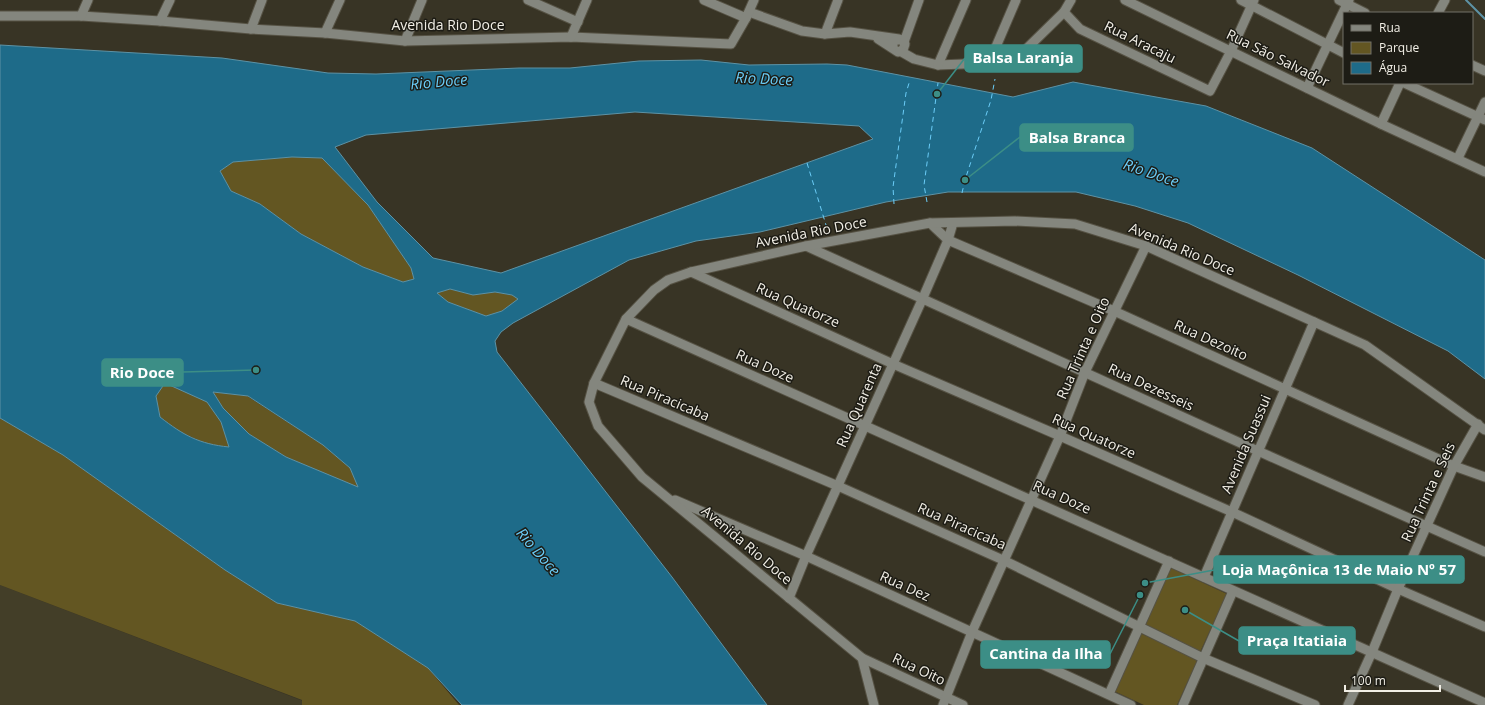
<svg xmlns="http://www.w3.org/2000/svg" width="1485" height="705" viewBox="0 0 1485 705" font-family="'Open Sans',sans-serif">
<rect width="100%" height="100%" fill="#383425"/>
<!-- built -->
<path fill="#433e28" d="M0 585 303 701 302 705H0Z"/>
<!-- green -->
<g fill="#635622">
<path d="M292 157 322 158 368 205 411 268 414 279 403 282 363 267 301 234 260 204 231 191 220 171 233 162Z"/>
<path d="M450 289 473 295 495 292 512 295 519 299 502 311 486 316 448 302 437 293Z"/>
<path d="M165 382 207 402 221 422 229 447 207 444 178 431 160 417 156 396Z"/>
<path d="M213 392 247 396 323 445 350 468 359 488 286 457 249 434 223 408Z"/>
<path d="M0 418 63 455 225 570 277 603 355 621 428 668 459 705H302V700L0 585Z"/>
<path d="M1169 567 1227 594 1200 652 1143 625Z"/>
<path d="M1140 633 1198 659 1177 705H1144L1114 691Z"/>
</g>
<!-- water -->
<path fill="#1e6b89" stroke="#5d92a5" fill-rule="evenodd" d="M0 45 222 58 328 73 376 74 519 68H570L639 61 701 60 749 65 827 64 847 65 1013 97 1073 82 1206 106 1312 148 1485 260V379L1448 351 1298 275 1188 223 1135 206 1076 192H948L886 202 760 232 696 241 629 260 513 323 501 332 495 341 497 352 672 577 767 705H462L428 668 355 621 277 603 225 570 63 455 0 418ZM635 112 859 126 873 139 501 273 433 258 377 202 335 147 366 135ZM292 157 322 158 368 205 411 268 414 279 403 282 363 267 301 234 260 204 231 191 220 171 233 162ZM450 289 473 295 495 292 512 295 518 299 502 311 486 316 448 302 437 293ZM165 383 207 402 221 422 229 447C199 444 183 435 160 417L156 396ZM213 392 248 396 323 445 350 468 358 487 286 457 249 434 223 408Z"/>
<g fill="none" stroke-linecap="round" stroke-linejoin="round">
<!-- stream -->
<path stroke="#5d92a5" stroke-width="2" d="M1466 0 1485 19"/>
<!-- ferry -->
<g stroke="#6bcdf8" stroke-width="1" stroke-dasharray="5 4" stroke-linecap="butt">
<path d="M807 163 826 225"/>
<path d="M962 193 965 180 991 100 995 79"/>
<path d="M927 202 924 185 938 83"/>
<path d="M894 204 893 187 906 93 910 80"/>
</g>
<defs>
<g id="minor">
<path d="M528 0 578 22"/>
<path d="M704 0 746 18"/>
<path d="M1125 0 1381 124 1485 172"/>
<path d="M1241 0 1344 53"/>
<path d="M1339 0 1365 13"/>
<path d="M749 12 802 31 825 34 850 32 899 39"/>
<path d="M1064 12 1080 29 1210 91 1231 51 1254 0"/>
<path d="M1438 13 1445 0"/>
<path d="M0 16H81L160 21 251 29 325 33 405 41 571 37 731 44 746 18 754 0"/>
<path d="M81 16 88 0"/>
<path d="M160 21 170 0"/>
<path d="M251 29 262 0"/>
<path d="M325 33 340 0"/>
<path d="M825 34 838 0"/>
<path d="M571 37 587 0"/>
<path d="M878 39 898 52 903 50 905 44 902 40H897L893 42V47"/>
<path d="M405 41 422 0"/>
<path d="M904 42 919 0"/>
<path d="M900 51 914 59 938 65 989 63 1002 64 1017 58 1064 12 1071 0"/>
<path d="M989 63 1016 0"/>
<path d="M938 65 966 0"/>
<path d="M1472 65 1485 71"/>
<path d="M1404 83 1485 120"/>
<path d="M1307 88 1349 0"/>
<path d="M1381 124 1400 83"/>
<path d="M1458 158 1485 102"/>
<path d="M930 223 948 240 1114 311 1454 466 1485 477"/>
<path d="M806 246 1258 451 1485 552"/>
<path d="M691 272 893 364 1060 436 1232 512 1398 589 1485 627"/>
<path d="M626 319 1485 703"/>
<path d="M594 383 838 486 1003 560 1203 658 1315 705"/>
<path d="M675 500 806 556 1131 705"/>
<path d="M1204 577 1314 322"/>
<path d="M789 598 806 556 922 300 948 240 953 223"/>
<path d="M862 658 963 705"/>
<path d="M1109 694 1169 561"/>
<path d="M874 705 862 658 642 477 598 426 589 402 594 383 626 319 654 290 668 280 691 272 806 246 930 223 1015 221 1075 224 1146 246 1365 345 1485 430"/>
<path d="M943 705 972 632 1060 436 1085 372 1146 246"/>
<path d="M1183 705 1233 591"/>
<path d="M1348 705 1372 652 1398 589 1454 466 1478 424"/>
</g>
</defs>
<!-- minor casing -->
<use href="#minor" stroke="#565244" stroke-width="11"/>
<!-- minor -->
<use href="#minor" stroke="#84867e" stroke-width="9"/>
</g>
<g text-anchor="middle" stroke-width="3" stroke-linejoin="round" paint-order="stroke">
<!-- street labels -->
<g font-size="14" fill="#f1eee5" stroke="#1d1c15">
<text x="448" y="30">Avenida Rio Doce</text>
<text transform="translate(1140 42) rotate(26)" y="5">Rua Aracaju</text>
<text transform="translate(1278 58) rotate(26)" y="5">Rua São Salvador</text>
<text transform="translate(811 232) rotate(-11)" y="5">Avenida Rio Doce</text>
<text transform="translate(1182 249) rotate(23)" y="5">Avenida Rio Doce</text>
<text transform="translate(798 305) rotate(24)" y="5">Rua Quatorze</text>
<text transform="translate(1211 340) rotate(24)" y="5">Rua Dezoito</text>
<text transform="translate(1083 348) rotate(-66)" y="5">Rua Trinta e Oito</text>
<text transform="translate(765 366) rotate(24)" y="5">Rua Doze</text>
<text transform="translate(1151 387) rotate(25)" y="5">Rua Dezesseis</text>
<text transform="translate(665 398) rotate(23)" y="5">Rua Piracicaba</text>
<text transform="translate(859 405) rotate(-66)" y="5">Rua Quarenta</text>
<text transform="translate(1094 436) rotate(24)" y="5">Rua Quatorze</text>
<text transform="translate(1246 444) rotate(-67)" y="5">Avenida Suassui</text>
<text transform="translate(1428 492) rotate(-65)" y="5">Rua Trinta e Seis</text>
<text transform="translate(1062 497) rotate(24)" y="5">Rua Doze</text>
<text transform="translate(962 526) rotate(24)" y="5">Rua Piracicaba</text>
<text transform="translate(747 545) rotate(40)" y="5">Avenida Rio Doce</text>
<text transform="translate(905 586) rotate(24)" y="5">Rua Dez</text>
<text transform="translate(919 669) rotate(25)" y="5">Rua Oito</text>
</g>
<!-- water labels -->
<g font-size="15" font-style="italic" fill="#6bcdf8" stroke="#1d1c15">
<text transform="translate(764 79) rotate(3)" y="5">Rio Doce</text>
<text transform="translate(439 82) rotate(-5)" y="5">Rio Doce</text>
<text transform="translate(1151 173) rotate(19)" y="5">Rio Doce</text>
<text transform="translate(538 552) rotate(49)" y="5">Rio Doce</text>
</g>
</g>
<!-- callouts -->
<path fill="none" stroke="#3c8e86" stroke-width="1.5" d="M937 94L965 58M965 180L1020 137M256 370L183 372M1145 583L1214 570M1185 610L1239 641M1140 595L1110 654"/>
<g fill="#3c8e86" stroke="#1d1c15" stroke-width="1.5">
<circle cx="937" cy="94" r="4"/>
<circle cx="965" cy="180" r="4"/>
<circle cx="256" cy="370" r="4"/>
<circle cx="1145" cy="583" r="4"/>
<circle cx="1185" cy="610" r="4"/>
<circle cx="1140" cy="595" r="4"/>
</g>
<g fill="#3c8e86" stroke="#3c8e86" stroke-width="1.5">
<rect x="965" y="45" width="117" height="27" rx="4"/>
<rect x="1020" y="124" width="113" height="27" rx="4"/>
<rect x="102" y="359" width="81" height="27" rx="4"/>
<rect x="1214" y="556" width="250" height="27" rx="4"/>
<rect x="1239" y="627" width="116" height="27" rx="4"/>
<rect x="981" y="641" width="129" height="27" rx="4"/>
</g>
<g font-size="15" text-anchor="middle" font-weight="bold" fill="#fff">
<text x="1023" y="63">Balsa Laranja</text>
<text x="1077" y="143">Balsa Branca</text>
<text x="142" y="378">Rio Doce</text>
<text x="1339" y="575">Loja Maçônica 13 de Maio Nº 57</text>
<text x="1297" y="646">Praça Itatiaia</text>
<text x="1046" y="659">Cantina da Ilha</text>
</g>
<!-- legend -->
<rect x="1343" y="12" width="130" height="72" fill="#1d1c15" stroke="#727068"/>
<rect x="1351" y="25" width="20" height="6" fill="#84867e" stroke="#727068"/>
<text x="1379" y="32" font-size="12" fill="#f1eee5">Rua</text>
<rect x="1351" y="42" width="20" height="12" fill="#635622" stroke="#727068"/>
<text x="1379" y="52" font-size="12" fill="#f1eee5">Parque</text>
<rect x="1351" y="62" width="20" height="12" fill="#1e6b89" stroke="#727068"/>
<text x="1379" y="72" font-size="12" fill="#f1eee5">Água</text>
<!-- scale -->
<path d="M1345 685v6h95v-6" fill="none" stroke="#f1eee5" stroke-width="2"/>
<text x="1351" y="685" font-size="12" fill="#f1eee5" stroke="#1d1c15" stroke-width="3" paint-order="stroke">100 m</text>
</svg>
